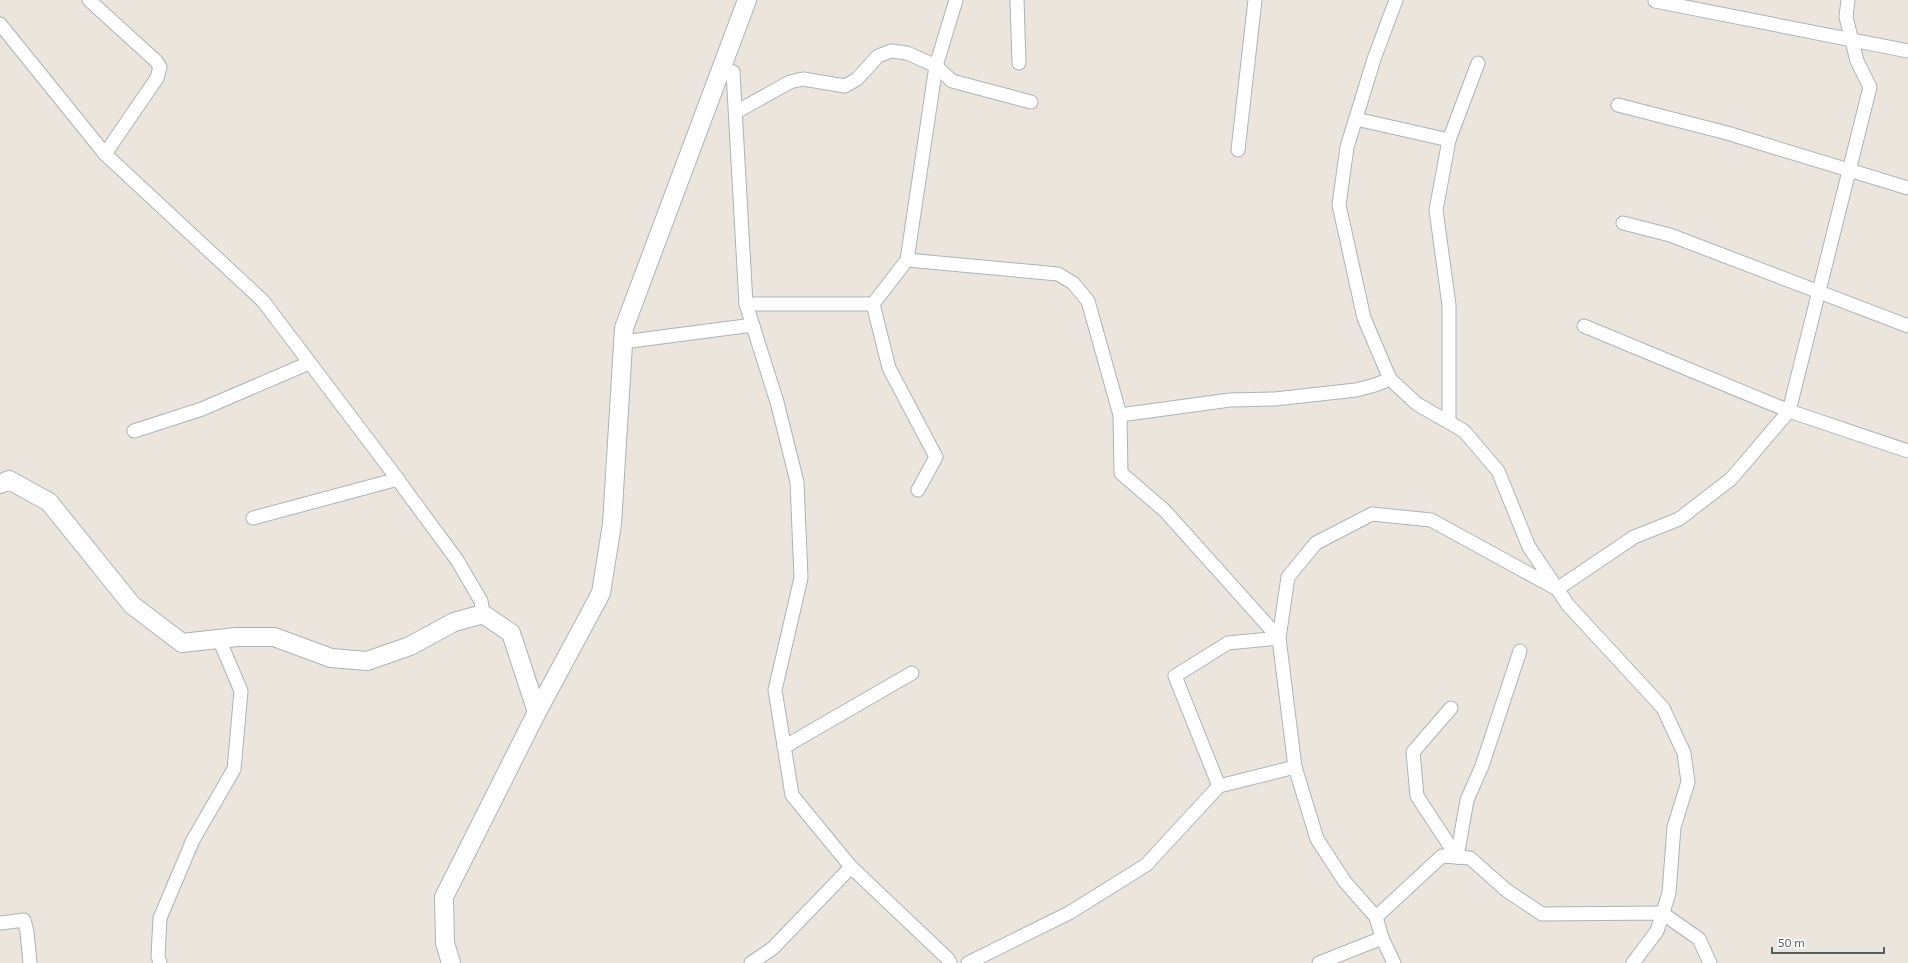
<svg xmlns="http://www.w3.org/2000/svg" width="1908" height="963" viewBox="0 0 1908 963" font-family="'Exo 2',sans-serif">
<rect width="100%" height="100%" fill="#ece5de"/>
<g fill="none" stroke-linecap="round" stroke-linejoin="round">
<defs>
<g id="street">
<path d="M89 0 156 61 160 67 157 78 105 154"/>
<path d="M1017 0 1019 63"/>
<path d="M1396 0 1374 59 1347 147 1339 205 1364 318 1390 379 1417 404 1464 431 1498 471 1529 547 1568 605 1663 708 1684 753 1688 782 1674 827 1669 893 1657 931 1633 963"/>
<path d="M1655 1 1908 51"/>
<path d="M0 24 105 154 263 301 387 465 457 560 481 601 483 614"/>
<path d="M721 67 733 72 746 304 777 402 797 482 801 578 775 690 792 795 851 867 948 959 950 963"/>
<path d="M1618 105 1727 133 1908 188"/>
<path d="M736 112 790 82 803 79 845 86 857 79 878 56 891 51 907 53 936 66 952 81 1031 102"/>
<path d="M1356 119 1449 140"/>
<path d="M1238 150 1255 0"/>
<path d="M1623 223 1670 235 1908 326"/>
<path d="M907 260 1058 274 1073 283 1088 301 1120 415 1121 473 1165 511 1279 638 1228 643 1175 676 1219 786"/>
<path d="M746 304H873"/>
<path d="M1584 326 1789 411 1908 451"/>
<path d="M623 342 753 325"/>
<path d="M1120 415 1230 400 1275 399 1356 390 1375 385 1390 379"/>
<path d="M1449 422V305L1436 210 1449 140 1478 63"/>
<path d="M134 431 202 409 309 363"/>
<path d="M918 490 936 457 889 368 873 304 907 260 936 66 956 0"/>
<path d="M253 518 398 479"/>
<path d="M1451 708 1413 752 1417 796 1457 857"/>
<path d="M784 747 912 673"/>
<path d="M1457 857 1467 800 1482 766 1520 651"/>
<path d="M1376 917 1442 856 1470 858 1506 890 1542 914 1662 913 1699 939 1710 963"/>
<path d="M0 923 24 920 27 932 30 963"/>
<path d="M160 963 158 956 160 918 193 840 234 769 241 691 219 639"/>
<path d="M751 963 773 948 851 867"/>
<path d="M968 963 1069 913 1146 865 1219 786 1295 767"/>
<path d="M1319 963 1382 938"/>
<path d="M1394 963 1382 938 1376 917 1345 882 1317 839 1295 767 1279 638 1288 577 1316 543 1372 514 1431 520 1557 589 1634 537 1679 519 1731 479 1789 411 1870 87 1857 61 1846 17 1848 0"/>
</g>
<g id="secondary">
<path d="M0 484 9 480 49 502 132 605 182 643 236 637H274L331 658 367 661 410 646 454 622 483 614 511 633 537 712"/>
<path d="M451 963 445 943 444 897 537 712 601 593 612 524 624 328 747 0"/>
</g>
</defs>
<!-- street casing -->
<use href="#street" stroke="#adb3b6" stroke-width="15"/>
<!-- secondary casing -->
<use href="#secondary" stroke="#acb3b6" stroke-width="20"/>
<!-- street -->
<use href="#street" stroke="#fff" stroke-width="13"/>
<!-- secondary -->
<use href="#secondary" stroke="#fff" stroke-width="18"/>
</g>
<!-- scale -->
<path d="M1772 947v6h112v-6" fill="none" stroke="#585f61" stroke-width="2"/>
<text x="1778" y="947" font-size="12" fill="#585f61" stroke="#ffffff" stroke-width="3" paint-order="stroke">50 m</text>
</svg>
